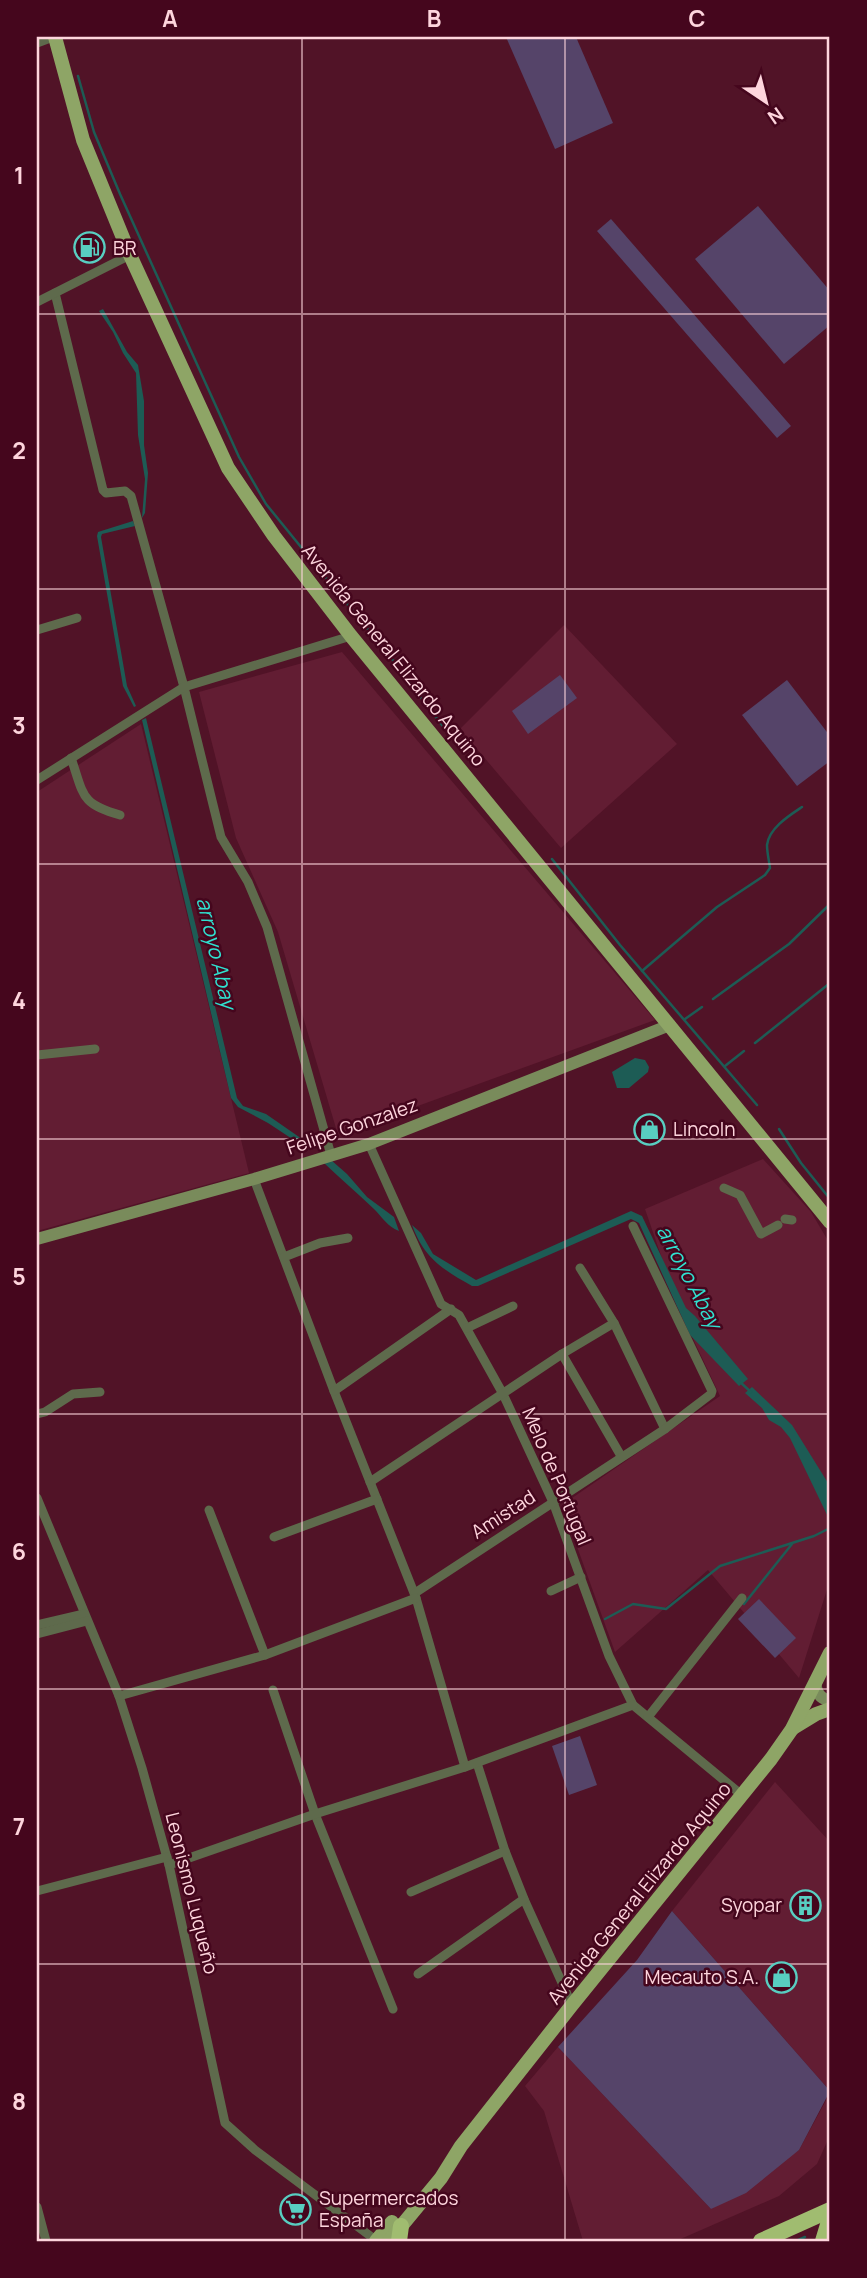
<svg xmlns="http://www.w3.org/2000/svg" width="867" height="2278" viewBox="0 0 867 2278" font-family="Manrope,sans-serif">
<rect width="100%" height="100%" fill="#511327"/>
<!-- built -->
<g fill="#621d33">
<path d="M564 625 677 744 561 848 460 729Z"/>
<path d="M342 652 655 1020 338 1135 278 932 236 838 199 692Z"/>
<path d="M141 724 249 1173 37 1231V792Z"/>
<path d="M763 1159 811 1212 830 1244V1580L799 1678 708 1570 615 1652 562 1505 720 1396 680 1311 645 1209Z"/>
<path d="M775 1782 830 1842V2091L672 1911Z"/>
<path d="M558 2047 711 2209 799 2150 830 2093V2135L817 2164 779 2196 676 2241H583L544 2111 525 2086Z"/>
</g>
<!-- green -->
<g fill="#554469">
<path d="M506 37H576L613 123 555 149Z"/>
<path d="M758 206 830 291V325L784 364 695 259Z"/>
<path d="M611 219 791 426 777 438 597 231Z"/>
<path d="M560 675 577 698 528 734 512 711Z"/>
<path d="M787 680 830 736V761L797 786 742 715Z"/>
<path d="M759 1599 796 1638 775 1658 738 1619Z"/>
<path d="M580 1736 597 1785 569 1795 552 1746Z"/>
<path d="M672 1911 830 2091 799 2150 746 2193 711 2209 558 2047 637 1960Z"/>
</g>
<!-- water -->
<g fill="#1d5c55">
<path d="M103 309 127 352 138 365 144 401V445L148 473 145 513 142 518 145 479 138 435 136 373 123 353 113 332 99 311Z"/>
<path d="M133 521 135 526 102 534 101 537 127 686 136 706 134 707 123 686 97 536 98 532Z"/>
<path d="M146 718 237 1098 243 1106 266 1114 315 1148 309 1150 268 1123 238 1107 231 1098 142 720Z"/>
<path d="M635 1058 645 1060 649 1067 648 1072 629 1088H617L612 1072Z"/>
<path d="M331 1160 347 1174 367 1197 394 1217 399 1231C388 1227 382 1217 374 1209 357 1193 341 1179 324 1163Z"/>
<path d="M631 1211 642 1216 686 1308 695 1316 748 1379 739 1386 690 1335 639 1223 631 1219 478 1286H472C442 1269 424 1258 412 1225L421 1233 433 1254 476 1280Z"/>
<path d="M752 1387 792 1425 828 1483 830 1495V1521L790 1438 781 1427 769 1420 762 1408 745 1393Z"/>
</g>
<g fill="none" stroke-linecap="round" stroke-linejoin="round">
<!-- stream -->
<g stroke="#1d5c55" stroke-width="2.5">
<path d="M78 76 94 132 120 194 239 457 266 504 392 659 448 733"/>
<path d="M552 859 620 945 757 1105"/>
<path d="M642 971 717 907 765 875 770 868C769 861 767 852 767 845 769 828 790 815 802 807"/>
<path d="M713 999 789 944 828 906"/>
<path d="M685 1019 702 1007"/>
<path d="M755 1043 830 983"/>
<path d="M725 1066 744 1051"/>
<path d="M779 1129 801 1163 830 1199"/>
<path d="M740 1382 751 1392"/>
<path d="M744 1604 792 1544"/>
<path d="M605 1619 633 1604 666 1609 720 1566 814 1536 830 1528"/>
<path d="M796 2241 805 2237"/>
</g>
<!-- street -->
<g stroke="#5e6a4c" stroke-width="9">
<path d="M37 43 53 37"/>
<path d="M55 293 103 490 106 493 125 491 131 496 184 687 221 837 248 882 267 927 331 1155"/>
<path d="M37 302 130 255"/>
<path d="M37 630 77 618"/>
<path d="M71 758C84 795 80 804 120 815"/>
<path d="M37 780 184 687 351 636"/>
<path d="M37 1055 95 1049"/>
<path d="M369 1144 441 1304 459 1315 503 1394 553 1502 609 1656 633 1705 743 1796"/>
<path d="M254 1179 334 1391 416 1598 465 1767"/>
<path d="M724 1188 740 1195 761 1234 778 1225"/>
<path d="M785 1219 792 1220"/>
<path d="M284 1257 320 1243 348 1238"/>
<path d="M580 1268 614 1323 665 1429"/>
<path d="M467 1328 513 1306"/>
<path d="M562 1354 621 1456"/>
<path d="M334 1391 451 1309"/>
<path d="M37 1414 45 1412 73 1394 100 1392"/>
<path d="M370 1482 562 1354 614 1323"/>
<path d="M37 1498 119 1696 142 1768 169 1865 225 2123 255 2150 377 2241"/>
<path d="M209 1510 265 1655"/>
<path d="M274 1537 377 1499"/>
<path d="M551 1591 581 1577"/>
<path d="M415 1593 665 1429 711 1394 712 1391 633 1226"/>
<path d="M37 1625 84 1614"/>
<path d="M37 1634 87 1621"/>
<path d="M273 1690 315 1814 393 2009"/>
<path d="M119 1696 265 1655 416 1598"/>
<path d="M648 1717 742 1598"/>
<path d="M477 1763 505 1851 524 1899 572 2005"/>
<path d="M169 1865 315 1814 465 1767 633 1705"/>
<path d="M37 1891 167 1857"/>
<path d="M411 1892 505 1851"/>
<path d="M418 1974 524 1899"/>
<path d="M37 2207 46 2241"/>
</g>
<!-- secondary -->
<g stroke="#798b5b" stroke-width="12">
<path d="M37 1239 254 1179 369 1144 670 1025"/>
<path d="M815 1681C816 1692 819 1698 830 1701"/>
</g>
<!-- primary -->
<g stroke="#8ea566" stroke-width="14">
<path d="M55 37 83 140 130 255 228 468 274 536 351 636 830 1222"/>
<path d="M793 1728 816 1714 830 1709"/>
<path d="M376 2241 392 2222"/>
<path d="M389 2241 441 2178 461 2146 572 2005 771 1759 792 1729 830 1653"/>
</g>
<!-- highway -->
<g stroke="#a0bc70" stroke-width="16">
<path d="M399 2241 401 2226"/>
<path d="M761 2241 830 2210"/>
<path d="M823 2241 830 2218"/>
</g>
</g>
<!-- grid -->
<path fill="none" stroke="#fed5dd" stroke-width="2" stroke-opacity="0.55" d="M302 37V2241M565 37V2241M37 314H830M37 589H830M37 864H830M37 1139H830M37 1414H830M37 1689H830M37 1964H830"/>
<!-- icons -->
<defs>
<symbol id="fuel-ring" viewBox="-11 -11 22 22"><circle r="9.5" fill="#45061d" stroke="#58cec1" stroke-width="1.5"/><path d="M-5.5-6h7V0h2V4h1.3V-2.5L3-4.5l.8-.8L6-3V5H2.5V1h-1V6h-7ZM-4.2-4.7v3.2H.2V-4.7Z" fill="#58cec1"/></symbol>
<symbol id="shop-ring" viewBox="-11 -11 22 22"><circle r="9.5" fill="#45061d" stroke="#58cec1" stroke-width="1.5"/><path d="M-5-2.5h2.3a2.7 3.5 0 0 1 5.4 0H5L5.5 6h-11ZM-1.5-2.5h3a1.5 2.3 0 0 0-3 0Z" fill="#58cec1"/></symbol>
<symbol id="building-ring" viewBox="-11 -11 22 22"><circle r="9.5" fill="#45061d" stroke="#58cec1" stroke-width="1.5"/><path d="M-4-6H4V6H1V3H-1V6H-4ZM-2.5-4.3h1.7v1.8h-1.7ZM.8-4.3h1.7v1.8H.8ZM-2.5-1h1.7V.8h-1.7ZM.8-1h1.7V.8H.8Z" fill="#58cec1"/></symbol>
<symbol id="supermarket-ring" viewBox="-11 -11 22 22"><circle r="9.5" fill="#45061d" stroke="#58cec1" stroke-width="1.5"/><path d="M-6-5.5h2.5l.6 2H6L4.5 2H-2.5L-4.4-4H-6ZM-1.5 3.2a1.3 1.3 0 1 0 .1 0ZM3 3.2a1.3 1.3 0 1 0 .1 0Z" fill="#58cec1"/></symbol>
</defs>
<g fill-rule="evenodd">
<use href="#fuel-ring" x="72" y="230" width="35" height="35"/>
<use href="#shop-ring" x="632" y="1112" width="35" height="35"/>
<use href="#building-ring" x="788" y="1888" width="35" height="35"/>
<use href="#shop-ring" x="764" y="1960" width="35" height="35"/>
<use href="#supermarket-ring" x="278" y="2192" width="35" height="35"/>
</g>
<g text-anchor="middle" stroke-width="5" stroke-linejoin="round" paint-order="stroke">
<!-- poi labels -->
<g font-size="19" fill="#fed5dd" stroke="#45061d" text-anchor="start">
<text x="113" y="255">BR</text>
<text x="673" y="1136">Lincoln</text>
<text x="782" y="1912" text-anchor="end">Syopar</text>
<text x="759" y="1984" text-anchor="end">Mecauto S.A.</text>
<text x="319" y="2205">Supermercados<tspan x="319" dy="22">España</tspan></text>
</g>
<!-- street labels -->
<g font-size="19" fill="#fed5dd" stroke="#45061d">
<text transform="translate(394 655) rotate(51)" y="7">Avenida General Elizardo Aquino</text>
<text transform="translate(352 1126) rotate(-19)" y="7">Felipe Gonzalez</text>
<text transform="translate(557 1476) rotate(67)" y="7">Melo de Portugal</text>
<text transform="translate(503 1514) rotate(-33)" y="7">Amistad</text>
<text transform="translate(192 1893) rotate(76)" y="7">Leonismo Luqueño</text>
<text transform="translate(639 1893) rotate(-51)" y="7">Avenida General Elizardo Aquino</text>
</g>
<!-- water labels -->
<g font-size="21" font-style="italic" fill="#30e1d0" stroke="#45061d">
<text transform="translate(216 953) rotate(77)" y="7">arroyo Abay</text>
<text transform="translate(689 1277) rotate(62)" y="7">arroyo Abay</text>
</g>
</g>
<!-- border -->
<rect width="867" height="2278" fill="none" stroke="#45061d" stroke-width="77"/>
<!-- north arrow -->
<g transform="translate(766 102) rotate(145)" stroke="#45061d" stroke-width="5" paint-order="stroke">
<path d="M0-5L12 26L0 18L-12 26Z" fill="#fed5dd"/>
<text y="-10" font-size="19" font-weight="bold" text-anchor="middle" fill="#fed5dd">N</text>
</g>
<rect x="38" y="38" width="790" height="2202" fill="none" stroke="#fed5dd" stroke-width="2.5"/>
<g font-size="23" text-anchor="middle" font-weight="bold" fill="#fed5dd">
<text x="170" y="27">A</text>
<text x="434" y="27">B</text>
<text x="697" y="27">C</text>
<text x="19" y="184">1</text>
<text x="19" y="459">2</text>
<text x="19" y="734">3</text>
<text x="19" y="1009">4</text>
<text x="19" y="1285">5</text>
<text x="19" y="1560">6</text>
<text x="19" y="1835">7</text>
<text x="19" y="2110">8</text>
</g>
</svg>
